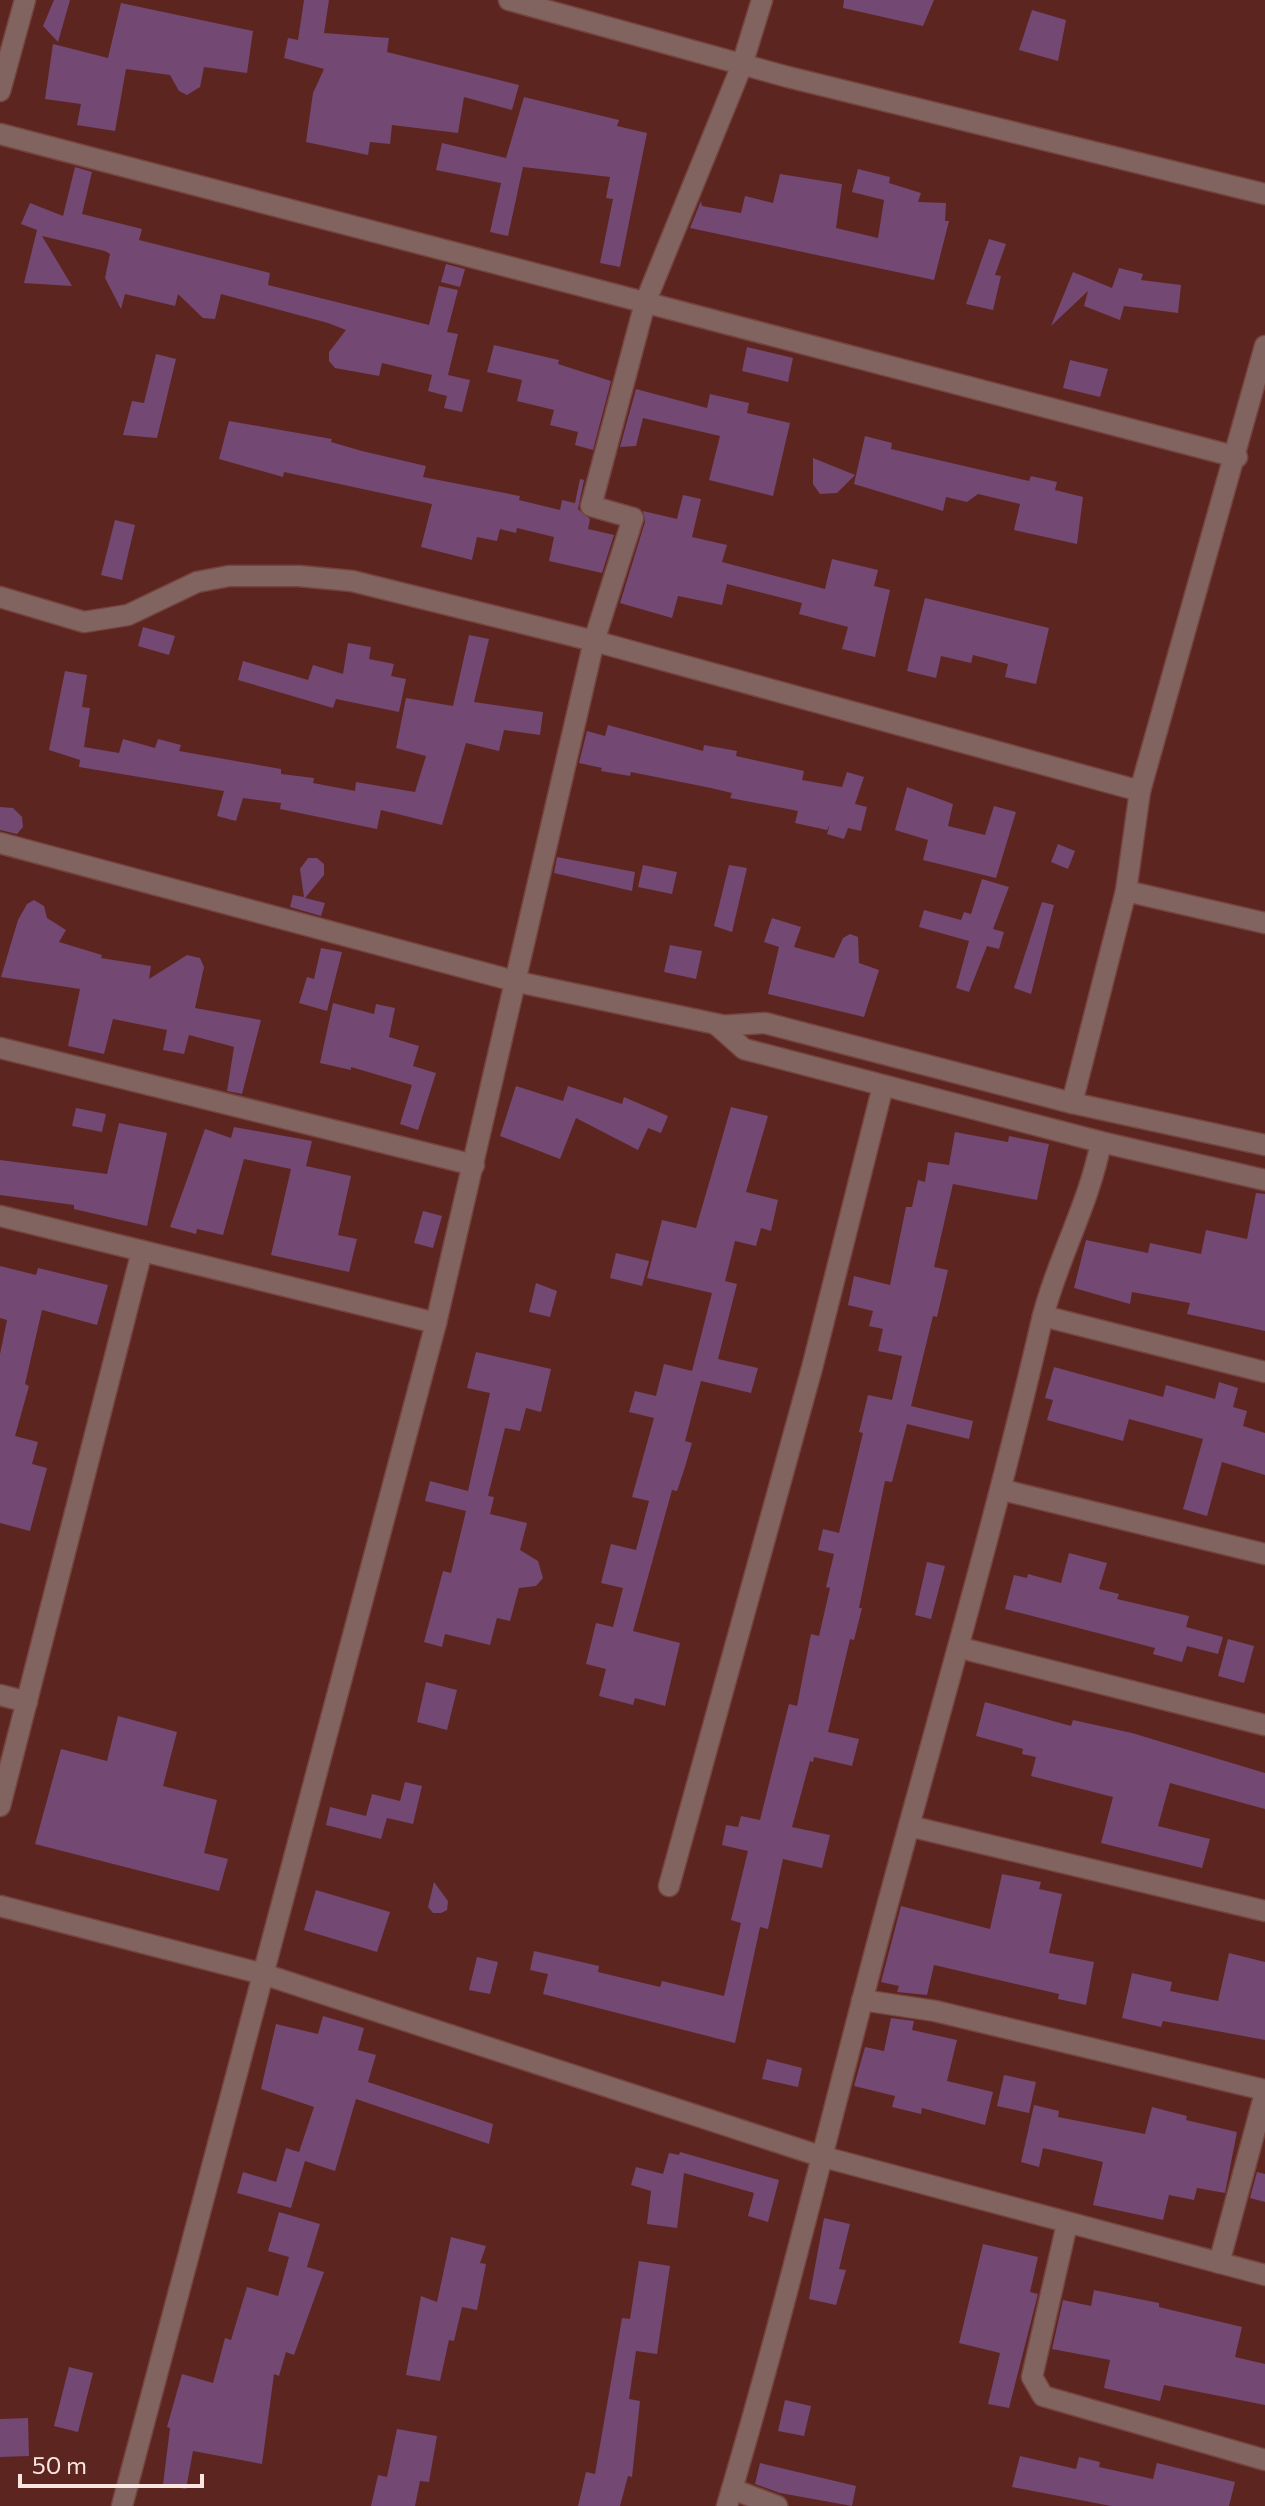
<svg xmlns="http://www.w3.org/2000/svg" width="1265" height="2506" viewBox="0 0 1265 2506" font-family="Commissioner,sans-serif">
<rect width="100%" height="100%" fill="#5d2520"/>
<!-- building -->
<g fill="#734872">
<path d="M54 0H70L58 42 43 26Z"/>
<path d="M304 0H329L324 33 389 38 387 52 519 85 512 110 464 97 458 133 392 125 390 144 370 142 368 155 306 142 313 93 324 69 284 58 288 38 298 40Z"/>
<path d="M844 0H934L923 26 843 8Z"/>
<path d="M121 3 253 31 247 73 204 67 200 87 187 95 179 91 170 75 126 69 115 131 77 125 81 104 45 99 53 44 108 58Z"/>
<path d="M1032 10 1066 20 1058 61 1019 50Z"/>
<path d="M524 97 619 120 617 126 647 133 620 267 600 263 613 199 606 198 610 177 523 167 508 236 490 232 501 183 436 170 442 143 506 158Z"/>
<path d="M75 167 92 172 82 214 142 229 139 240 270 273 268 285 429 325 439 286 458 290 447 332 458 334 448 375 470 380 462 412 444 408 447 396 428 391 432 375 382 363 379 376 335 368 329 361V352L346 330 328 323 221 294 215 319 203 318 178 294 175 306 125 294 121 309 105 278 110 254 105 251 42 236 72 286 24 283 37 230 21 224 30 203 63 216Z"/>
<path d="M858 169 890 177 889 183 921 193 918 202 946 203 945 221H949L934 280 690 228 701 201 702 206 741 213 745 196 773 203 780 174 842 184 836 228 878 238 884 200 852 192Z"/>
<path d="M989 239 1006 244 995 275 1001 276 993 310 966 304Z"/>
<path d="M446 264 465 269 460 287 441 282Z"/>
<path d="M1119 268 1143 274 1141 280 1181 285 1178 313 1124 306 1120 320 1084 306 1088 291 1051 326 1073 272 1112 288Z"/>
<path d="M494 345 559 360 558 364 611 381 593 450 575 445 578 432 550 425 554 410 517 401 522 380 487 372Z"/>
<path d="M747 347 793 358 788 382 742 371Z"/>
<path d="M156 354 176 359 157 438 123 435 132 401 144 403Z"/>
<path d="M1070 360 1108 369 1100 397 1063 388Z"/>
<path d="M636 389 707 408 710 394 749 403 747 413 790 423 773 496 709 480 720 436 643 418 636 446 620 447Z"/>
<path d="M229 421 332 439 331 442 362 451 426 466 423 477 520 496 519 500 560 510 562 500 575 503 580 479 584 480 578 509 590 519 588 529 614 535 602 573 549 561 554 537 517 528 516 533 500 529 497 541 477 537 472 560 421 547 432 504 284 472 283 477 219 459Z"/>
<path d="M865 436 892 443 891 449 1029 481 1031 476 1057 482 1055 490 1083 497 1077 544 1014 530 1020 504 978 494 967 502 946 497 943 511 854 484Z"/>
<path d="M813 458 855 475 837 493 820 494 813 484Z"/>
<path d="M683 495 701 499 692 537 727 545 722 562 825 589 832 559 878 570 874 586 890 590 875 657 842 649 848 627 799 614 802 603 727 584 722 605 678 596 672 618 620 603 645 522 643 511 677 519Z"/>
<path d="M115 520 135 525 122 580 101 575Z"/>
<path d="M925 598 1049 628 1036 684 1005 677 1008 664 973 655 971 663 941 656 936 678 907 671Z"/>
<path d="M143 627 175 636 169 655 138 646Z"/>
<path d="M469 635 489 639 474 702 543 712 540 735 504 730 499 751 466 743 442 825 381 810 377 829 280 809 281 803 243 798 236 821 217 816 224 791 79 767 80 760 49 750 65 671 87 675 82 707 90 708 84 747 119 753 123 739 155 748 158 739 181 745 179 751 281 769V774L314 778 313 783 355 791 356 782 415 792 426 756 396 748 406 698 453 706Z"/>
<path d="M348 643 371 647 369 659 394 664 391 676 406 679 399 712 336 699 333 708 238 680 243 661 308 680 313 665 343 674Z"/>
<path d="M608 725 703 751 704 745 737 751 736 756 804 771 802 780 842 787 847 772 864 777 855 804 867 807 861 831 848 828 844 839 827 834 830 824 827 830 795 823 798 811 730 798 732 793 711 788 631 772 630 776 601 771 602 768 579 763 587 731 605 736Z"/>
<path d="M907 787 953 804 948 826 985 835 994 806 1016 812 996 878 923 860 928 840 895 830Z"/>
<path d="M0 807 13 808 22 817 23 827 17 834 0 830Z"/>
<path d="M1058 844 1075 851 1068 869 1051 862Z"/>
<path d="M557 857 635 872 632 891 554 873Z"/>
<path d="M308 858H317L324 864V875L305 898 325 903 321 916 290 907 293 895 304 897 300 869Z"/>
<path d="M643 865 677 872 672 894 638 887Z"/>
<path d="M729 865 747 868 732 932 714 926Z"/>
<path d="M982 879 1009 887 993 929 1004 932 999 949 987 946 969 992 956 988 969 941 919 927 924 910 961 920 964 912 971 914Z"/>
<path d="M34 900 44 906 47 918 66 930 59 942 102 955 101 958 151 966 149 979 187 955 200 958 204 967 195 1008 261 1020 242 1094 227 1091 234 1047 227 1045 189 1035 184 1054 163 1050 167 1030 113 1019 104 1054 68 1046 80 989 1 977 18 920 27 904Z"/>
<path d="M1042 902 1054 905 1031 994 1014 988Z"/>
<path d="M772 918 801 927 794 947 834 958 843 938 850 934 858 937 859 963 879 970 864 1017 768 994 779 947 764 942Z"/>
<path d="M670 945 702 951 696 979 664 972Z"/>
<path d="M321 948 342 952 327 1011 299 1003 307 977 314 979Z"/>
<path d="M333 1003 374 1014 376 1004 395 1008 389 1037 419 1046 413 1066 436 1073 418 1130 400 1124 412 1085 351 1067V1070L320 1063Z"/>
<path d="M516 1086 563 1101 568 1086 622 1104 624 1097 668 1116 661 1133 648 1128 638 1150 576 1118 560 1159 500 1136Z"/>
<path d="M731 1107 768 1116 746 1192 778 1200 771 1231 761 1228 756 1246 735 1241 725 1281 737 1284 718 1359 758 1368 751 1393 701 1381 685 1441 692 1443 685 1467 677 1491 672 1490 633 1631 680 1643 665 1706 635 1698 633 1705 599 1696 606 1669 586 1664 596 1623 613 1627 623 1588 601 1583 611 1544 636 1550 649 1501 632 1497 654 1418 629 1412 635 1391 656 1396 664 1364 692 1371 712 1293 647 1278 662 1220 696 1228Z"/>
<path d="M76 1108 106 1114 102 1132 72 1126Z"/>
<path d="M119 1123 167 1133 147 1226 74 1209V1205L0 1195V1160L107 1174Z"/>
<path d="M234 1127 312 1141 306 1166 351 1176 338 1235 357 1239 349 1272 271 1255 291 1169 244 1159 223 1235 197 1229 196 1234 170 1227 205 1129 231 1138Z"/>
<path d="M955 1132 1008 1142 1009 1136 1049 1144 1037 1200 953 1184 934 1267 948 1270 937 1317 933 1316 911 1406 973 1421 969 1439 907 1424 892 1482 885 1481 859 1608H862L854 1640 850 1639 828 1732 859 1739 852 1766 814 1757 813 1762 810 1761 792 1827 830 1835 822 1868 783 1859 768 1929 760 1927 735 2043 543 1994 548 1974 530 1970 534 1951 599 1966 598 1972 660 1987 662 1981 724 1996 741 1923 731 1920 748 1851 722 1845 726 1825 738 1827 741 1816 760 1820 789 1704 797 1706 811 1634 819 1636 830 1588 826 1587 834 1554 818 1550 823 1529 839 1533 863 1433 859 1432 868 1395 892 1400 902 1356 878 1351 883 1329 869 1326 873 1311 848 1305 854 1276 890 1285 906 1207H912L918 1180 925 1182 928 1162 949 1165Z"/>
<path d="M1256 1193 1265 1194V1331L1187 1314 1190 1303 1132 1292 1130 1304 1074 1288 1086 1240 1148 1253 1150 1243 1201 1254 1206 1230 1247 1239Z"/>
<path d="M423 1211 442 1216 433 1248 414 1243Z"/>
<path d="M616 1253 649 1261 642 1286 610 1278Z"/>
<path d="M0 1266 36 1275 38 1268 108 1285 97 1325 42 1310 25 1384 29 1386 15 1436 38 1442 32 1464 47 1468 30 1531 0 1523V1354L7 1320 0 1318Z"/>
<path d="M536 1283 557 1291 550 1317 529 1312Z"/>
<path d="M476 1352 551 1369 541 1412 526 1408 520 1431 505 1428 488 1496 494 1497 490 1514 527 1523 520 1550 538 1561 543 1578 536 1586 519 1588 510 1621 497 1618 490 1645 445 1634 442 1647 424 1642 443 1571 451 1573 466 1511 425 1501 430 1481 468 1491 490 1393 467 1388Z"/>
<path d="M1054 1367 1163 1397 1166 1385 1215 1399 1219 1382 1238 1388 1233 1407 1247 1411 1243 1426 1265 1433V1475L1222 1462 1207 1516 1183 1509 1203 1439 1129 1419 1123 1441 1047 1420 1053 1400 1045 1398Z"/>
<path d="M1069 1553 1107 1563 1099 1589 1119 1594 1117 1599 1189 1616 1186 1627 1223 1637 1218 1654 1187 1646 1182 1662 1153 1654 1155 1648 1005 1609 1014 1575 1027 1578 1028 1574 1061 1583Z"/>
<path d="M927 1562 945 1566 931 1619 915 1615Z"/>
<path d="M1228 1639 1254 1646 1244 1683 1218 1676Z"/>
<path d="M426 1682 457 1690 447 1730 417 1722Z"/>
<path d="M985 1702 1071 1726 1073 1720 1132 1733 1265 1773V1809L1170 1783 1158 1826 1210 1839 1202 1868 1101 1843 1113 1797 1031 1776 1036 1757 1022 1754 1023 1749 976 1736Z"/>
<path d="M118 1716 177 1732 163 1786 217 1800 204 1853 228 1859 219 1891 35 1844 61 1749 107 1761Z"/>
<path d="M405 1782 422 1786 413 1824 387 1818 381 1839 326 1825 330 1807 366 1816 372 1794 400 1801Z"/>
<path d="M1002 1874 1041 1882 1039 1889 1062 1894 1049 1953 1094 1962 1086 2005 1058 1999 1059 1994 934 1965 927 1995 897 1992 899 1986 881 1982 901 1906 990 1929Z"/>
<path d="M434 1882 448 1901 447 1910 441 1913H433L428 1907Z"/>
<path d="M316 1890 390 1912 377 1952 304 1930Z"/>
<path d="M1229 1953 1265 1962V2040L1163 2021 1161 2027 1122 2018 1132 1973 1172 1982 1170 1991 1218 2001Z"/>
<path d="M477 1957 498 1962 490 1994 469 1990Z"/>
<path d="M323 2016 364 2028 358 2050 376 2055 368 2082 493 2124 489 2144 356 2099 335 2171 305 2161 291 2208 237 2193 243 2172 276 2182 286 2148 299 2152 314 2107 261 2089 276 2024 318 2034Z"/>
<path d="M891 2018 914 2021 912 2030 957 2040 947 2081 993 2092 985 2125 922 2108 921 2114 892 2107 895 2096 854 2086 865 2047 884 2051Z"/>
<path d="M767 2059 802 2068 798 2087 762 2079Z"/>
<path d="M1004 2075 1036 2082 1029 2113 997 2106Z"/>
<path d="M1034 2105 1059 2111 1058 2117 1145 2134 1152 2107 1187 2116 1186 2120 1237 2132 1225 2193 1197 2188 1194 2200 1169 2195 1163 2220 1093 2205 1103 2162 1043 2148 1039 2167 1021 2162Z"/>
<path d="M680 2152 779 2180 768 2222 748 2216 754 2193 684 2173 677 2228 647 2224 651 2191 631 2185 636 2167 663 2174 669 2153 679 2155Z"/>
<path d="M1257 2172 1265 2174V2202L1250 2198Z"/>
<path d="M279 2212 320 2224 307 2267 324 2272 294 2355 286 2352 279 2376 274 2374 262 2464 193 2451 186 2489 163 2485 170 2428 167 2427 182 2374 213 2383 225 2338 231 2340 247 2287 278 2296 289 2257 268 2251Z"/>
<path d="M824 2218 850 2224 839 2269 846 2270 836 2305 809 2299Z"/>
<path d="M451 2237 486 2246 480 2263 486 2264 477 2310 462 2307 454 2341 449 2340 440 2381 406 2375 421 2296 437 2302Z"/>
<path d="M983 2244 1038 2257 1030 2292 1038 2294 1009 2408 988 2404 1000 2353 959 2343Z"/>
<path d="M639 2261 670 2266 657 2354 636 2351 629 2399 640 2401 632 2477 628 2476 620 2506H578L586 2472 595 2474 622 2318 630 2319Z"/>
<path d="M1094 2290 1159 2303V2307L1242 2327 1235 2357 1265 2364V2405L1164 2385 1160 2401 1104 2388 1110 2360 1052 2349 1063 2300 1091 2306Z"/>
<path d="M69 2367 93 2373 78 2432 54 2426Z"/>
<path d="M785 2400 811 2406 804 2436 778 2431Z"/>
<path d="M28 2418 29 2456 0 2457V2419Z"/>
<path d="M397 2429 437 2436 429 2482 420 2481 415 2506H371L378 2475 387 2477Z"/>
<path d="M1020 2456 1076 2469 1079 2457 1100 2462 1099 2467 1153 2479 1157 2463 1235 2482 1229 2506H1111L1012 2487Z"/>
<path d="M760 2463 856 2486 852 2506 780 2493 755 2484Z"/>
</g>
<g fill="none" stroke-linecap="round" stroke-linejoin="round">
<defs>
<g id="minor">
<path d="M509 0 788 77 1265 194"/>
<path d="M0 91 25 0"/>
<path d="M0 134 1237 457"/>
<path d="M0 597 84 622 128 615 197 582 229 576H299L352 581 594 641 1140 791"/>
<path d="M1126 891 1265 923"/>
<path d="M0 1048 474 1165"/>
<path d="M1072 1103 1126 891 1140 791 1265 346"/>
<path d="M0 1216 436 1323"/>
<path d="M1043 1316 1265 1372"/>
<path d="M1003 1490 1265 1554"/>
<path d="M961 1648 1265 1725"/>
<path d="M0 1695 27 1702"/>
<path d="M0 1806 142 1251"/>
<path d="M909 1826 1265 1911"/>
<path d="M669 1886 812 1368 883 1086"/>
<path d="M0 1906 263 1974 820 2156 1265 2275"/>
<path d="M862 2000 935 2011 1265 2090"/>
<path d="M1067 2224 1032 2377 1043 2396 1265 2460"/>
<path d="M1219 2263 1265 2093"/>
<path d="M732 2489 777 2506"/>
<path d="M122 2506 436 1323 594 641 633 518 591 506 645 303 742 65 762 0"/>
<path d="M727 2506C784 2315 830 2121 881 1929 935 1727 994 1527 1041 1324 1056 1261 1089 1205 1101 1142"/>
</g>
<g id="tertiary">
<path d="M0 843 518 982 726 1026"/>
<path d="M718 1026 744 1049 1101 1142 1265 1180"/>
<path d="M718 1026 765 1023 1072 1103 1265 1145"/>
</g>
</defs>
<!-- minor casing -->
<use href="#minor" stroke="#76443f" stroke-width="23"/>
<!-- tertiary casing -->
<use href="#tertiary" stroke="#76443f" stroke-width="23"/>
<!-- minor -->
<use href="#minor" stroke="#816460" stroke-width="20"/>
<!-- tertiary -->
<use href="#tertiary" stroke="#816460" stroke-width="20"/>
</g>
<!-- scale -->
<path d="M20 2474v12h182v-12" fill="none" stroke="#fbe5e1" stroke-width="4"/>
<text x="32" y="2474" font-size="24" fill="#fbe5e1" stroke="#5d2520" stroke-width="6" paint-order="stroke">50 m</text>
</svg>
